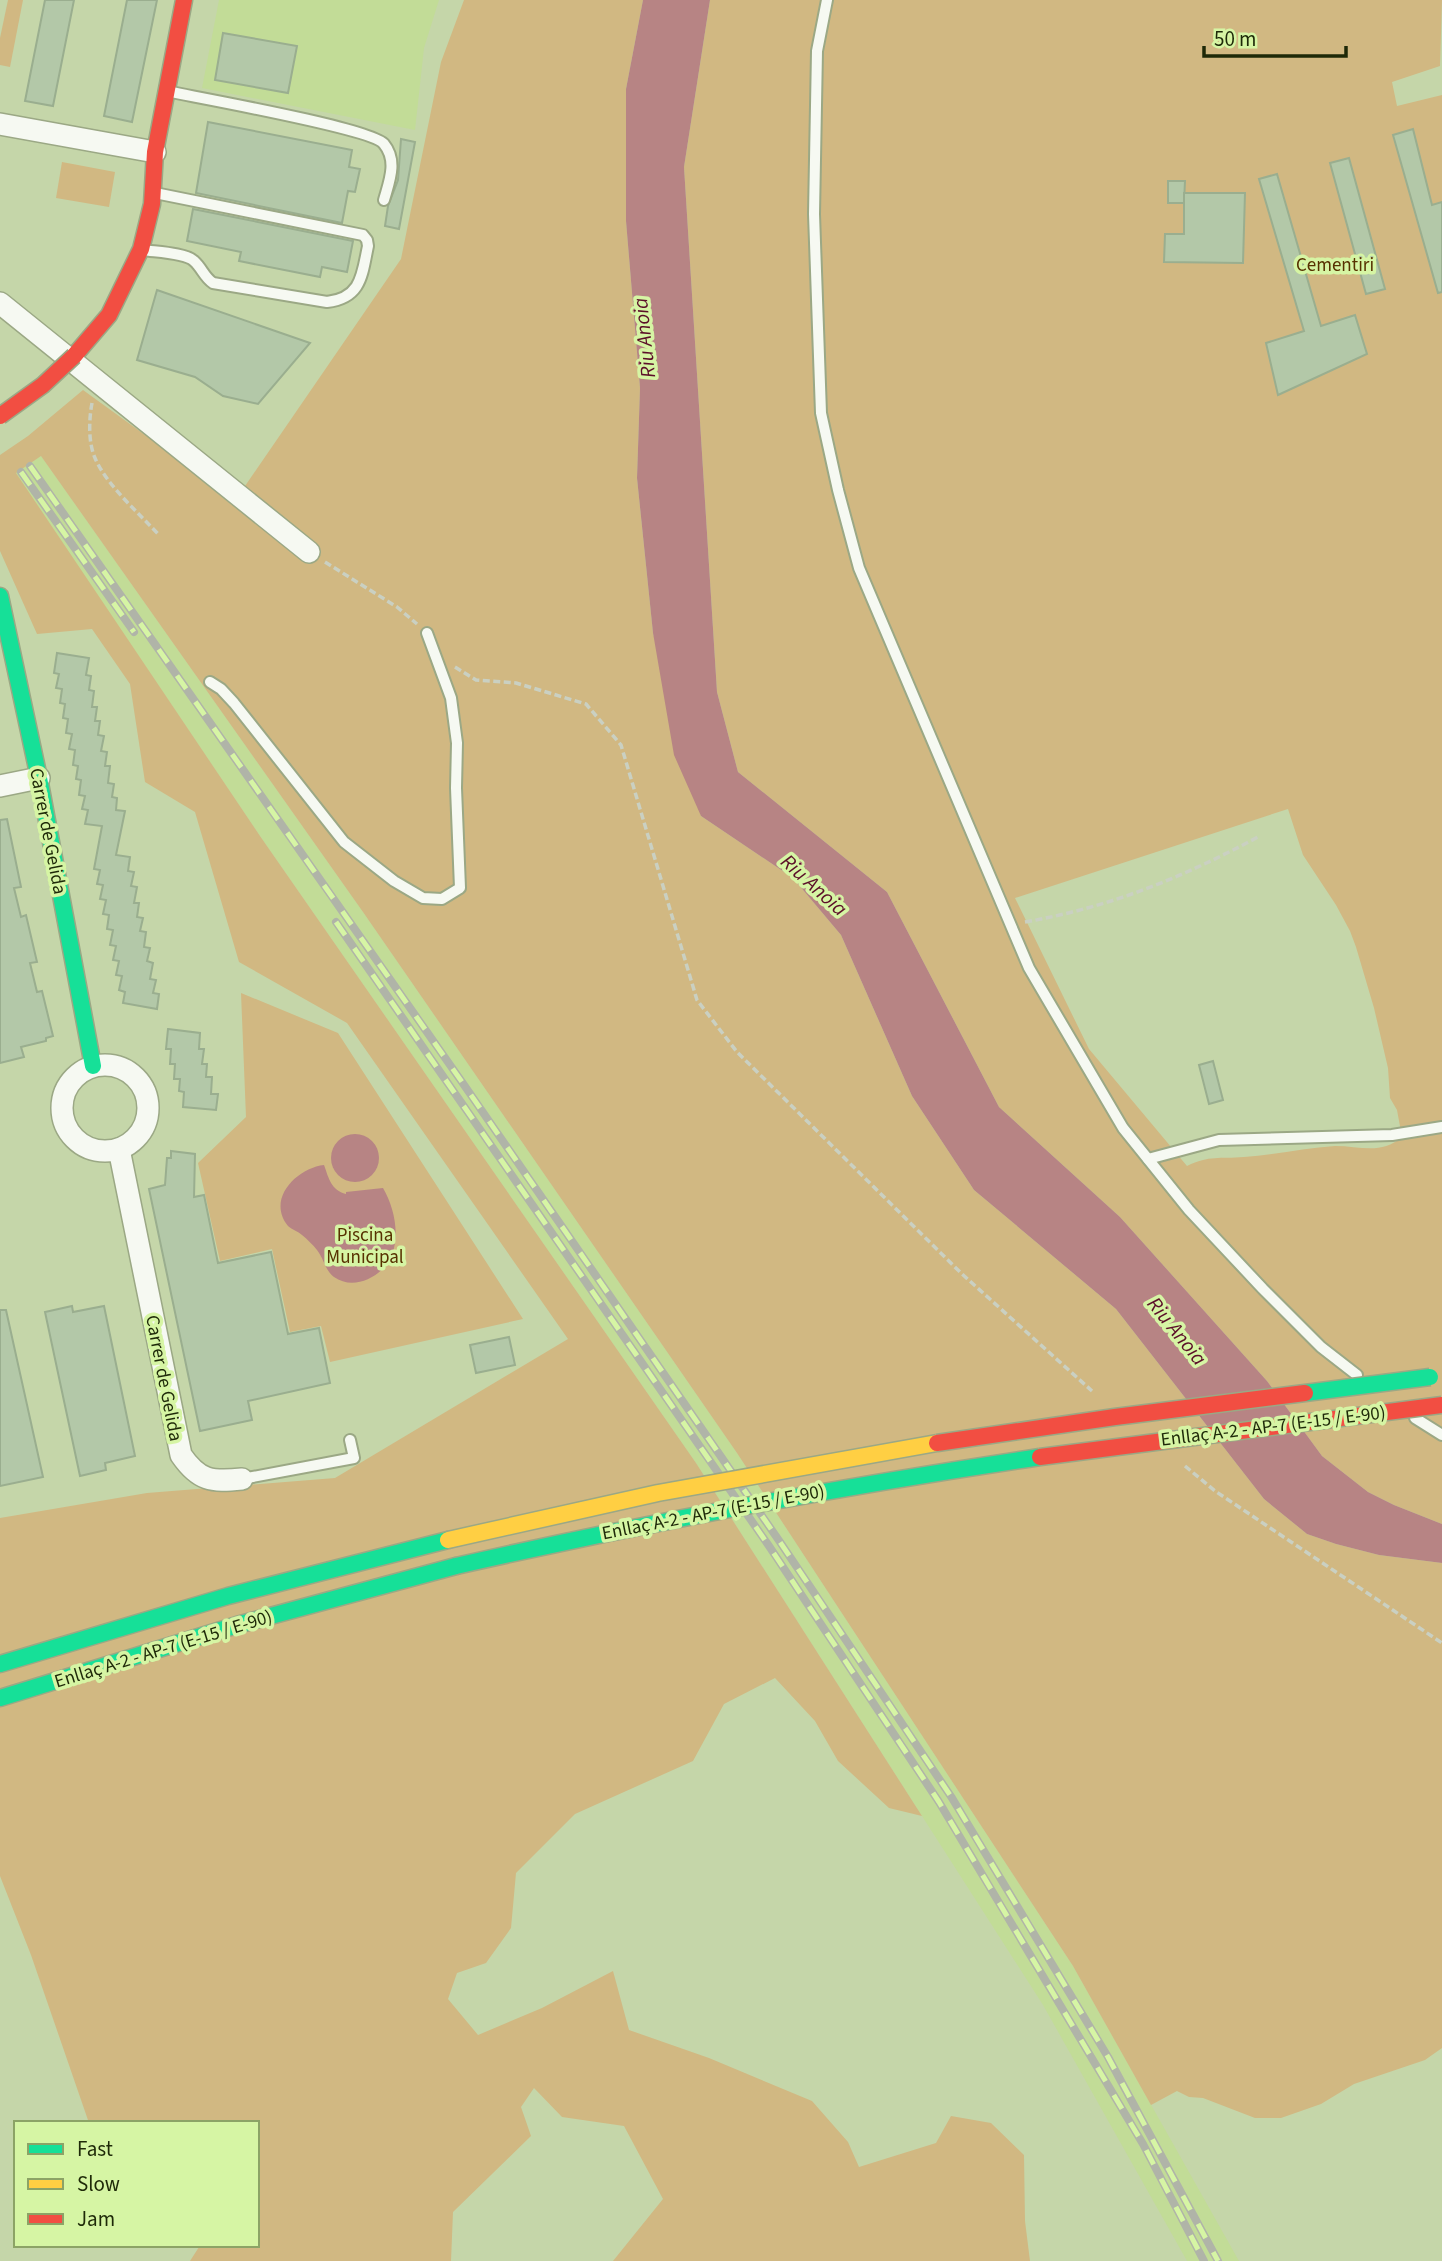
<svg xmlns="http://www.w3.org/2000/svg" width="1442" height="2261" viewBox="0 0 1442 2261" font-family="'Source Sans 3',sans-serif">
<rect width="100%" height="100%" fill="#c5d6a9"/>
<!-- built -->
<g fill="#c2dc97">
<path d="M219 0H439L424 48 415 130 202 88Z"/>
<path d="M41 456 363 912 737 1453 1073 1966 1239 2261H1187L1043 2005 696 1463 260 836 15 473Z"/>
</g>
<!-- green -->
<g fill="#d1b882" fill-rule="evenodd">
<path d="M8 0H23L10 67 0 65V38Z"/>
<path d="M464 0H643L626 89V221L640 388 637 478 653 633 701 816 793 878 841 935 912 1096 974 1190 1116 1309 1264 1499 1307 1534 1336 1544 1379 1555 1442 1563V2048L1425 2060 1354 2084 1321 2104 1281 2118H1255L1203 2098 1189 2097 1177 2091 1151 2105 1073 1966 737 1453 363 912 41 456 16 473 260 836 696 1463 922 1816 889 1808 838 1761 815 1721 775 1678 724 1704 693 1761 575 1814 516 1873 511 1928 486 1963 457 1973 448 1999 478 2035 542 2008 613 1971 629 2030 709 2058 812 2101 848 2142 859 2167 936 2143 951 2116 991 2123 1024 2155 1025 2221 1030 2261H613L663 2199 624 2126 562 2117 534 2088 521 2107 531 2136 453 2212 451 2261H190L199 2247 195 2245H257V2123H89L31 1955 0 1876V1518L147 1493 335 1478 568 1339 347 1023 239 962 195 812 145 782 130 684 92 629 37 634 0 551V455L28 436 83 390 152 440 232 505 401 259 441 62Z"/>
<path d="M710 0H1442L1440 66 1392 82 1397 106 1442 95V1524L1394 1505 1368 1492 1322 1456 1267 1381 1120 1217 999 1107 887 892 738 772 717 692 684 167ZM1288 809 1303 855 1336 905 1350 931 1356 947 1374 1008 1388 1068 1390 1098 1397 1110 1402 1137C1381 1155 1361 1146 1335 1146 1305 1148 1275 1155 1244 1157 1219 1159 1210 1155 1187 1166L1089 1049 1015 898Z"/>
<path d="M62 162 115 172 109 207 56 198Z"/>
<path d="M241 993 338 1033 523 1319 330 1362 321 1326 290 1332 272 1249 220 1261 198 1163 246 1117Z"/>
</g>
<!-- water -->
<g fill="#b78484">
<path d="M643 0H710L684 167 717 692 738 772 887 892 999 1107 1120 1217 1267 1381 1322 1456 1368 1492 1394 1505 1442 1524V1563L1379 1555 1336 1544 1307 1534 1264 1499 1116 1309 974 1190 912 1096 841 935 793 878 701 816 674 755 653 633 637 478 640 388 626 221V89Z"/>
<circle cx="355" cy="1158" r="24"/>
<path d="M324 1165C329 1179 331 1190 346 1194V1192L383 1188C394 1207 400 1233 392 1255 384 1275 355 1292 334 1277 325 1270 324 1259 317 1250 313 1245 307 1239 302 1235 298 1231 292 1230 288 1226 266 1199 297 1168 324 1165Z"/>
</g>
<!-- building -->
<g fill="#b3c8a8" stroke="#9aae8f" stroke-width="2">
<path d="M45 0H74L53 106 25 101Z"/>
<path d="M127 0H157L132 122 104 116Z"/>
<path d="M223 33 297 46 288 93 215 80Z"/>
<path d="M208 122 352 150 349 167 360 169 355 192 348 191 342 223 196 193Z"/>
<path d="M1413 129 1432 205 1442 202V292L1438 293 1393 135Z"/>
<path d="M401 139 415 142 399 229 385 226 388 206 398 180Z"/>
<path d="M1349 158 1385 289 1366 294 1330 163Z"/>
<path d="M1277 174 1321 326 1355 315 1367 354 1278 395 1266 343 1304 331 1259 179Z"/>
<path d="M1168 181H1185L1184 203H1168Z"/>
<path d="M1184 193H1245L1243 263 1164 262 1165 234H1184Z"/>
<path d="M193 209 353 241 347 272 322 267 320 277 239 261 241 252 187 241Z"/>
<path d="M157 290 310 343 258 404 223 396 195 377 137 360Z"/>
<path d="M57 653 89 658 86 675 91 676 89 690 94 691 92 707H97L95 721H100L98 735 104 736 101 751 107 752 105 766H110L108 783 114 784 112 797 117 798 116 810 125 811 116 855 130 857 128 871 134 872 131 886 137 887 134 903H139L137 917 143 918 140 931 146 932 144 947 150 948 147 961 153 963 150 979 156 980 153 993 159 994 157 1009 123 1003 125 992 119 990 122 976 116 975 119 961 113 960 116 946 110 945 113 930 107 929 109 915 103 914 106 900 100 899 103 885 97 884 100 870 94 869 102 826 85 824 88 810 82 809 85 796 79 795 81 780 76 779 78 766 73 765 75 750 69 749 72 734 66 733 68 719 63 718 65 704 60 703 62 689 56 688 59 674 54 673Z"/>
<path d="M7 819 21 887 14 888 21 917 26 915 37 962 30 963 37 992 42 991 53 1036 46 1038V1041L21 1047 24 1057 0 1063V820Z"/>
<path d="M168 1029 200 1033 199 1049H204L202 1064H207L206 1077H212L211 1094H218L216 1110 183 1107 184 1092 179 1091 180 1079H174L175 1064H170L171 1049H166Z"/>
<path d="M1213 1061 1223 1100 1209 1104 1199 1065Z"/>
<path d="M171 1151 195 1154 194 1197 204 1195 218 1263 271 1252 288 1334 319 1328 330 1383 248 1401 252 1420 200 1431 149 1189 165 1185 167 1158H171Z"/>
<path d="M72 1306 73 1312 104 1306 135 1456 105 1463 106 1470 80 1476 45 1312Z"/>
<path d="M0 1310H6L43 1477 0 1486Z"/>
<path d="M509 1337 515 1365 476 1373 470 1345Z"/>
</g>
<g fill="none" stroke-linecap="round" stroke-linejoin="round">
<defs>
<g id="lane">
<path d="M827 0 817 51 814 214 821 413 838 490 859 568 1029 968 1123 1128 1189 1210 1263 1289 1321 1347 1357 1375"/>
<path d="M171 92C200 98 373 129 384 144 398 161 389 182 384 200"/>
<path d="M143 250C156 252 186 253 194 261 202 268 204 277 213 283L327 302C362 298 362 274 368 246L367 240 363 235 155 193"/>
<path d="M210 682 221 689 234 703 344 842 394 881 423 898 442 899 460 888 456 788 457 743 451 698 427 633"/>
<path d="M1148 1159 1219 1140 1392 1135 1442 1127"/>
<path d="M1415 1418 1442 1435"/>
<path d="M242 1479 354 1458 350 1440"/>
</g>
<g id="street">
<path d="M0 124 155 152"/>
<path d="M0 303 309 552"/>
<path d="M0 786 39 778"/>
<circle cx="105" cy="1108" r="43"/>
<path d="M119 1149 181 1455C199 1481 211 1482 242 1479"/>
</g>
<g id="fast">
<path d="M0 596 39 778 93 1066"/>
<path d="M0 1664 228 1596 448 1540"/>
<path d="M0 1698 237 1625 456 1566"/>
</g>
<path id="jam" d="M74 356 109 315 141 249 152 204 155 152 184 0"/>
</defs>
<!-- lane casing -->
<use href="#lane" stroke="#9ba885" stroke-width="14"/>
<!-- street casing -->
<use href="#street" stroke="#9ba885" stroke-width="24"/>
<!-- fast casing -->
<use href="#fast" stroke="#9ba885" stroke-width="19"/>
<!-- jam casing -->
<use href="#jam" stroke="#9ba885" stroke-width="19"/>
<!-- path -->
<g stroke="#cad0c2" stroke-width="3.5" stroke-dasharray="7 3.5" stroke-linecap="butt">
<path d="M92 403C89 419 88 442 95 458 107 486 139 513 159 535"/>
<path d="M325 562 397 607 417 624"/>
<path d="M455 667 476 680 516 683 586 704 621 745 697 1000 737 1052 962 1274 1092 1391"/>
<path d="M1025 922C1111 907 1181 878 1258 837"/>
<path d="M1185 1466 1215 1491 1442 1643"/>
</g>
<!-- lane -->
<use href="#lane" stroke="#f6f9f2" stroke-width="10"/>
<!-- street -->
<use href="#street" stroke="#f6f9f2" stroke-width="21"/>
<!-- fast -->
<use href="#fast" stroke="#16e098" stroke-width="16"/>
<!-- jam -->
<use href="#jam" stroke="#f24e42" stroke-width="16"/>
<defs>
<g id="rail">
<path d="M30 466 462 1082 780 1542 952 1798 1108 2057 1218 2261"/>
<path d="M21 472 134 632"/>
<path d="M336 922 769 1546 939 1802 1143 2144 1204 2261"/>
</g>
</defs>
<!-- rail casing -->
<use href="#rail" stroke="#b0b4a8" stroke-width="8"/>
<!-- rail -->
<use href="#rail" stroke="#d6f5a4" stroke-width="5" stroke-dasharray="16" stroke-linecap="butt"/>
<defs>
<g id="fast-bridge">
<path d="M1305 1393 1430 1377"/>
<path d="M456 1566C649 1522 844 1486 1040 1457"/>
</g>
<path id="slow-bridge" d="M448 1540 658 1493 937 1443"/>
<g id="jam-bridge">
<path d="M0 416 43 385 74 356"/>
<path d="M937 1443 1115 1417 1305 1393"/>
<path d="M1040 1457 1442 1405"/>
</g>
</defs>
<!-- fast-bridge casing -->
<use href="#fast-bridge" stroke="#9ba885" stroke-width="19" stroke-linecap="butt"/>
<!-- slow-bridge casing -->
<use href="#slow-bridge" stroke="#9ba885" stroke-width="19" stroke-linecap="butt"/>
<!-- jam-bridge casing -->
<use href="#jam-bridge" stroke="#9ba885" stroke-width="19" stroke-linecap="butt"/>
<!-- fast-bridge -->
<use href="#fast-bridge" stroke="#16e098" stroke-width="16"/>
<!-- slow-bridge -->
<use href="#slow-bridge" stroke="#ffcf43" stroke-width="16"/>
<!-- jam-bridge -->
<use href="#jam-bridge" stroke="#f24e42" stroke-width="16"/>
</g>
<g text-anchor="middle" stroke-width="7" stroke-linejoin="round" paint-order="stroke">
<!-- park labels -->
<g font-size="19" fill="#573100" stroke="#d6f5a4">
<text x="1335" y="271">Cementiri</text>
<text x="365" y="1241">Piscina<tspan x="365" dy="22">Municipal</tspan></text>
</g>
<!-- street labels -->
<g font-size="19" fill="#1e2908" stroke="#d6f5a4">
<text transform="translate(49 831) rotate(79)" y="7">Carrer de Gelida</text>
<text transform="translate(165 1378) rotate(79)" y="7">Carrer de Gelida</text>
<text transform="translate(1273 1425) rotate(-7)" y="7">Enllaç A-2 - AP-7 (E-15 / E-90)</text>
<text transform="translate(713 1511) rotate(-11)" y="7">Enllaç A-2 - AP-7 (E-15 / E-90)</text>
<text transform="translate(163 1648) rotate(-17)" y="7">Enllaç A-2 - AP-7 (E-15 / E-90)</text>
</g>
<!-- water labels -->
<g font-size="21" font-style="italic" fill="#5b0f29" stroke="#d6f5a4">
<text transform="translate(644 338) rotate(-96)" y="7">Riu Anoia</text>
<text transform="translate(814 885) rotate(42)" y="7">Riu Anoia</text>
<text transform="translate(1177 1331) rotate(51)" y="7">Riu Anoia</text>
</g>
</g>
<!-- legend -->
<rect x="14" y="2121" width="245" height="126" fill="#d6f5a4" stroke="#8ca366" stroke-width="2"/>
<rect x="28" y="2144" width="35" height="10" fill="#16e098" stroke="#8ca366" stroke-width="2"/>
<text x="77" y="2156" font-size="21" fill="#1e2908">Fast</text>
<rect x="28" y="2179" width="35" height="10" fill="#ffcf43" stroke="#8ca366" stroke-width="2"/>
<text x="77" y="2191" font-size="21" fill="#1e2908">Slow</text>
<rect x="28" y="2214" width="35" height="10" fill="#f24e42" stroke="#8ca366" stroke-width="2"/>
<text x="77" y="2226" font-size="21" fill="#1e2908">Jam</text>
<!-- scale -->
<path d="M1204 46v10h142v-10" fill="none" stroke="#1e2908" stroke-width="3.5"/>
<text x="1214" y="46" font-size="21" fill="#1e2908" stroke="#d6f5a4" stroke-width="5" paint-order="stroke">50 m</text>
</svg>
